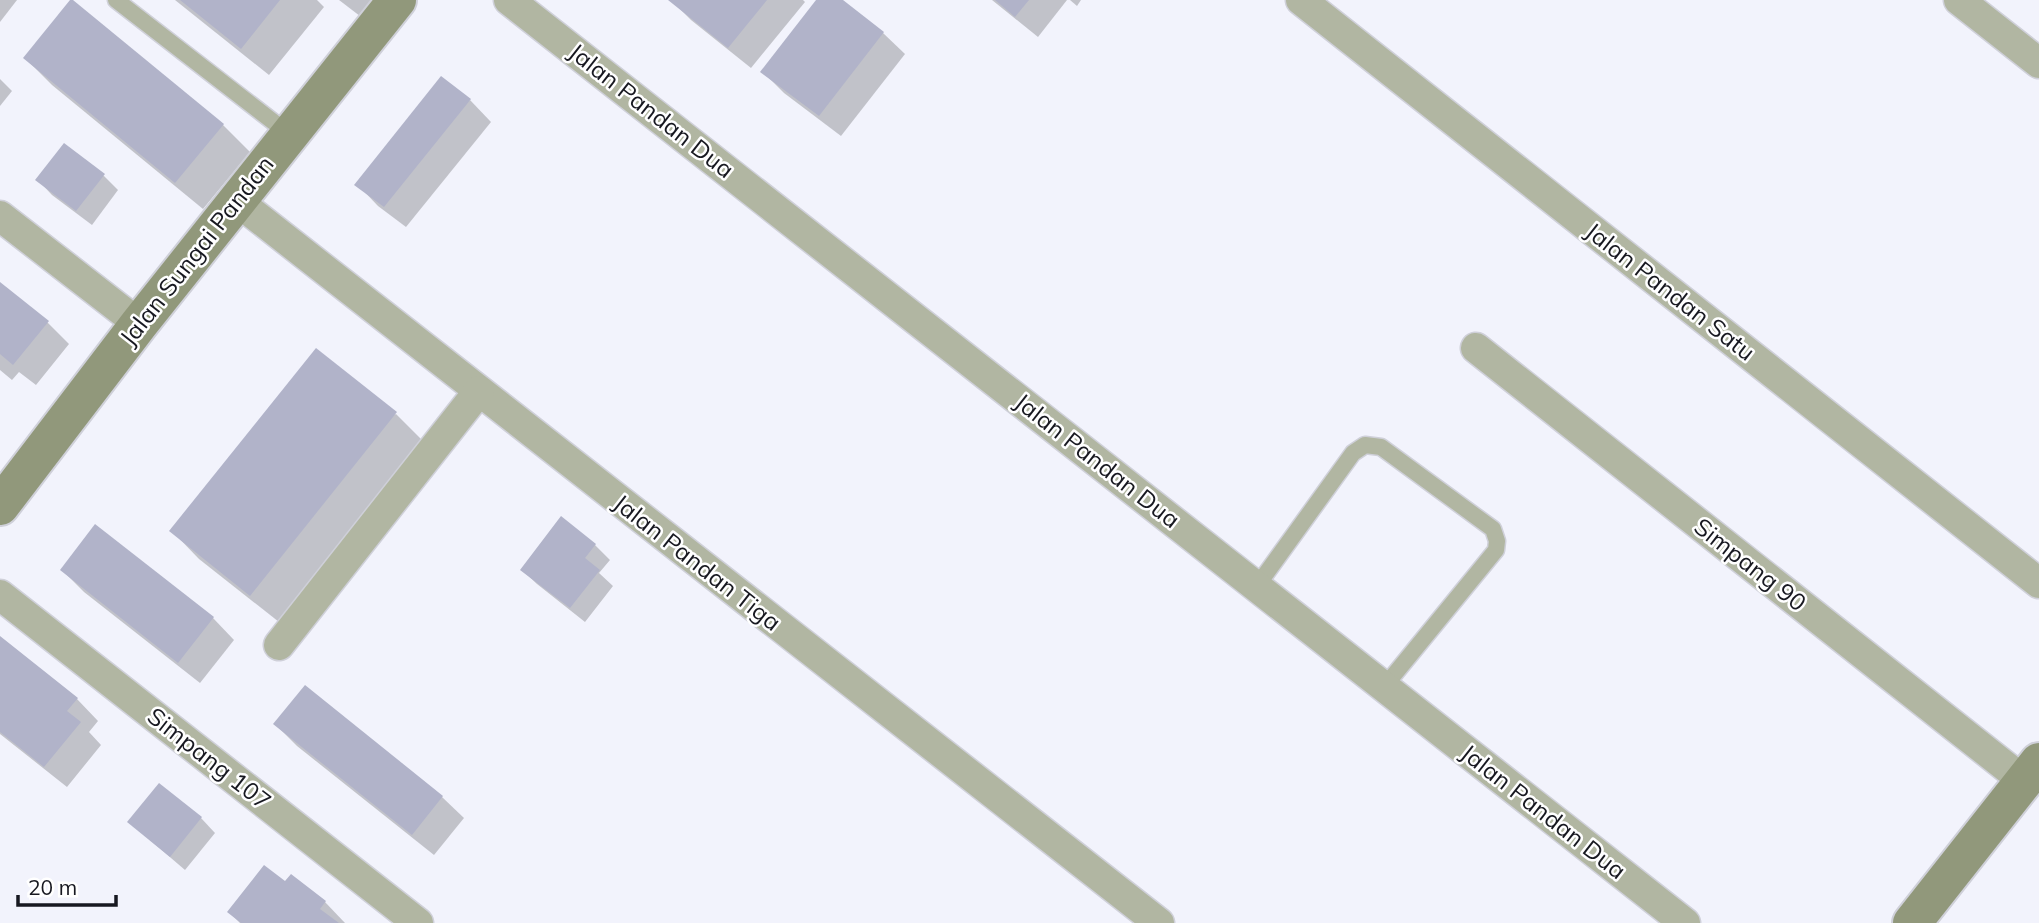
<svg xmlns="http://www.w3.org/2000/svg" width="2039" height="923" viewBox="0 0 2039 923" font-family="Mulish,sans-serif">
<rect width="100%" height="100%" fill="#f2f3fc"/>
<!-- shadow -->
<g fill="#0003">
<path d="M0 0H17L0 22Z"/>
<path d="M175 0H317L324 7 269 75Z"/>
<path d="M339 0H393L373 26Z"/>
<path d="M671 0H803L805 2 751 68 691 20Z"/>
<path d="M818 0H840L883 33 905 54 841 136 784 93 763 72Z"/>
<path d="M992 0H1067L1038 37Z"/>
<path d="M1070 0H1081L1077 6Z"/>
<path d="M25 58 223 125 250 152 203 209 52 85Z"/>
<path d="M0 79 12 91 0 106Z"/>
<path d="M470 100 491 122 406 227 378 206 357 184Z"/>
<path d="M104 176 118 190 92 225 52 195 38 180Z"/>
<path d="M0 284 48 323 69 344 36 385 19 372 12 380 0 370Z"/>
<path d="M396 414 423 441 279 622 199 559 172 531Z"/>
<path d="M595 545 610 560 599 573 613 586 585 622 537 584 522 570Z"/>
<path d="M62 570 213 618 234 640 200 683 84 592Z"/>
<path d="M0 638 77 699 98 721 89 732 101 745 67 787 0 734Z"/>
<path d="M305 688 442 797 464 818 434 855 297 746 275 724Z"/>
<path d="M201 818 215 833 185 870 129 822Z"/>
<path d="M286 884 325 902 345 923H240L229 912Z"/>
</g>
<!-- building -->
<g fill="#b1b3c9">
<path d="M70 0H73L224 124 175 183 23 58Z"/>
<path d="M180 0H280L241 49Z"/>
<path d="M668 0H767L728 48Z"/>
<path d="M816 0H843L884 32 819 116 760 72Z"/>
<path d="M995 0H1029L1015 17Z"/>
<path d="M441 76 471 99 384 207 354 185Z"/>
<path d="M64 143 105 174 76 211 35 180Z"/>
<path d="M0 282 49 321 13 365 0 354Z"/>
<path d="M316 348 397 412 250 596 169 531Z"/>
<path d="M561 516 596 544 585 558 600 570 570 608 520 570Z"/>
<path d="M95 524 214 617 178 663 60 570Z"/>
<path d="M0 636 78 698 67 711 81 722 44 767 0 732Z"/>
<path d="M305 685 443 796 412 835 273 724Z"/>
<path d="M159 783 202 817 170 857 127 822Z"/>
<path d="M264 865 285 881 291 874 326 901 320 909 339 923H241L227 912Z"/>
</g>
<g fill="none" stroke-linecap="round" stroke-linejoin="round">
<defs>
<g id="lane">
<path d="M116 0 289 134"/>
<path d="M1257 586 1353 453 1365 445 1381 447 1493 529 1497 541 1496 550 1384 687"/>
</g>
<g id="street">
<path d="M509 0 1685 923"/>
<path d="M1301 0 2039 583"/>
<path d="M1959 0 2039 63"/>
<path d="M237 201 1159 923"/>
<path d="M0 216 139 324"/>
<path d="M1476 348 2024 781"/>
<path d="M0 595 418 923"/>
<path d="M279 645 479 391"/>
</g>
<g id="secondary">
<path d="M0 506 139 324 397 0"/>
<path d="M1912 923 2039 762"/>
</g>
</defs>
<!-- lane casing -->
<use href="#lane" stroke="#cfd0d9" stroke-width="19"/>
<!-- street casing -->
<use href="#street" stroke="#cfd0d9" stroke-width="33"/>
<!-- secondary casing -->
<use href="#secondary" stroke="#cfd0d9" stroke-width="42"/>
<!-- lane -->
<use href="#lane" stroke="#b1b6a2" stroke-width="16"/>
<!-- street -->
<use href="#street" stroke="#b1b6a2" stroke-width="30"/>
<!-- secondary -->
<use href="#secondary" stroke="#91987b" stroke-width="38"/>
</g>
<g text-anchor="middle" stroke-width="5" stroke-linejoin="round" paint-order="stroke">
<!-- street labels -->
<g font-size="24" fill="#171820" stroke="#fff">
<text transform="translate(651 111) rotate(38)" y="8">Jalan Pandan Dua</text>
<text transform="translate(197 251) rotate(-52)" y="8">Jalan Sungai Pandan</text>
<text transform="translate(1670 292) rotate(38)" y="8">Jalan Pandan Satu</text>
<text transform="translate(1097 461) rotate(38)" y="8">Jalan Pandan Dua</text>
<text transform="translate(697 563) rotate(38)" y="8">Jalan Pandan Tiga</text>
<text transform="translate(1750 565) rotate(38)" y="8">Simpang 90</text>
<text transform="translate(209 759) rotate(38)" y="8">Simpang 107</text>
<text transform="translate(1543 812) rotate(38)" y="8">Jalan Pandan Dua</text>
</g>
</g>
<!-- scale -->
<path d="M18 895v10h98v-10" fill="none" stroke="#171820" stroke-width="3.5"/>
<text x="28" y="895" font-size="21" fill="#171820" stroke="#ffffff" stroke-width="5" paint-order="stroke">20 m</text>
</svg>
